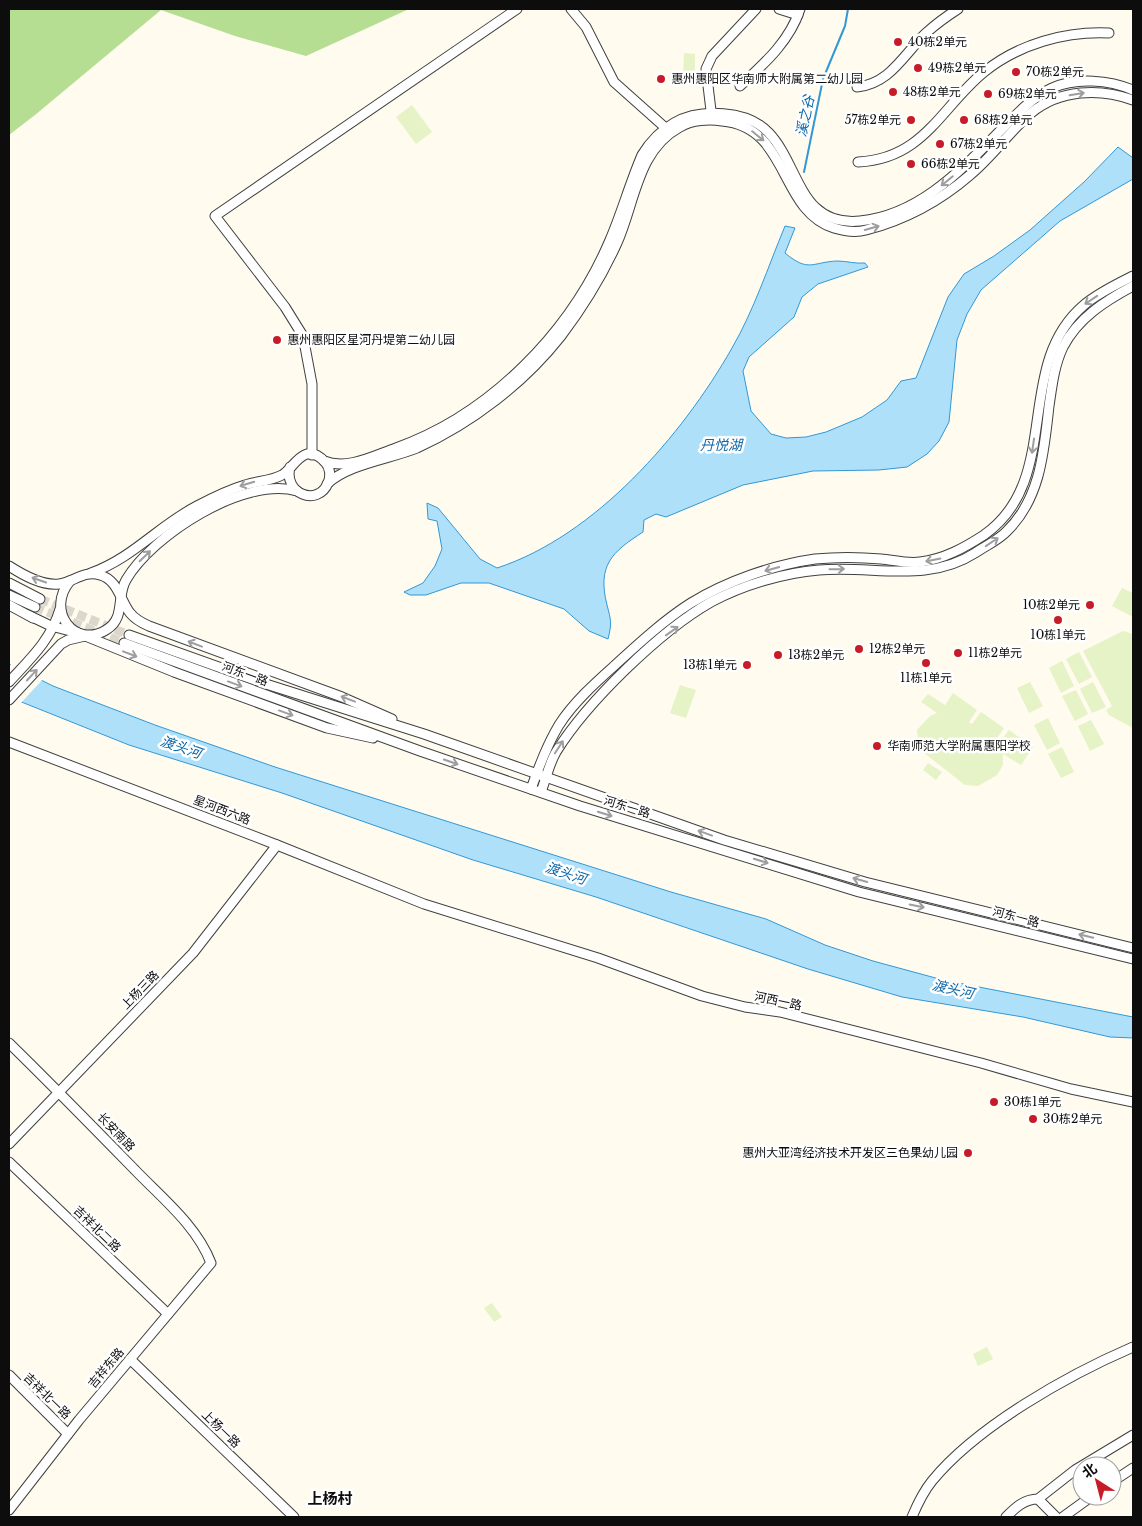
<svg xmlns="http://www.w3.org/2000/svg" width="1142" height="1526" viewBox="0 0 1142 1526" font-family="'Libre Baskerville','Noto Sans SC',serif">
<rect width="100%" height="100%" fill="#fffbee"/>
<!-- forest -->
<path fill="#b6de93" d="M9 9H409L306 56 235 36 161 10 35 115 9 135Z"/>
<!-- pitch -->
<g fill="#e5f3c7">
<path d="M684 53 695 54V77H683Z"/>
<path d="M412 105 432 132 416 144 396 117Z"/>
<path d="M1122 588 1133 593V617L1112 606Z"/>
<path d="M1123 631 1133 634V728L1109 715 1106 710 1112 706 1083 651Z"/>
<path d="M1079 652 1092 677 1079 684 1066 659Z"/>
<path d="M1062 661 1074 686 1061 693 1049 668Z"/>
<path d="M1030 682 1043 706 1029 713 1017 688Z"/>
<path d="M1093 682 1106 707 1092 713 1080 689Z"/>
<path d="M680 685 696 690 686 718 670 713Z"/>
<path d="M1076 690 1088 714 1075 721 1062 696Z"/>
<path d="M953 693 977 710 969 722 972 724 981 712 1004 728 996 740 999 743 1009 730 1033 747 1021 765 1003 754V765L997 775 978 786 965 785 919 749 917 730 930 716 937 713 921 702 928 694 945 705Z"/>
<path d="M1048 718 1060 743 1047 750 1034 725Z"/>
<path d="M1091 720 1104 744 1090 751 1078 726Z"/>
<path d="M1062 747 1074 772 1061 778 1048 754Z"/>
<path d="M928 763 942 772 936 780 923 770Z"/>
<path d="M492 1303 502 1317 494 1322 484 1308Z"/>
<path d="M987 1347 993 1359 978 1366 973 1354Z"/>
</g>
<!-- water -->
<g fill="#afe0fa" stroke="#3198d6">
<path d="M1118 147 1133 158V179L1060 221 981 290 967 314 957 340 949 422 939 441 927 454 907 467 879 470 813 471 743 485 666 517 656 514 644 520 643 532C612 552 597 565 607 605 611 620 612 623 608 639L589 631 564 609 489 583H461L426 595H410L404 592 423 583 435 566 442 549 437 521 428 519 427 503 438 508 480 559 497 568C595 536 682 436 732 348 754 310 768 267 785 226L795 228 785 253C809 273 812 262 837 261 847 261 856 264 865 263L868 267 818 284 802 297 794 317 749 357 743 371 751 411 771 434 786 438 806 437 826 432 862 417 887 400 901 381 916 378 948 297 964 274 994 256 1030 230 1084 182Z"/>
<path d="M9 664 53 686 155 725 275 767 671 892 766 919 825 945 873 961 943 980 1133 1017V1038L1110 1037 1023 1017 902 997 808 969 596 897 473 860 282 793 129 745 9 697Z"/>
</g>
<!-- pier -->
<path fill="#fffbee" d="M12 663 44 678 20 704 9 699V667Z"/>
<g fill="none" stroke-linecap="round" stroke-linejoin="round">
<!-- stream -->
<path stroke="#3198d6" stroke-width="2" d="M804 172 823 79 845 26 848 9"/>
<!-- minor-tunnel -->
<g stroke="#dbd7cc" stroke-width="9" stroke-dasharray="9 4.5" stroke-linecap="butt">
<path d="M40 599 129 635"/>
<path d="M35 607 124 643"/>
</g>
<defs>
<g id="minor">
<path d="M571 9 586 27 614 82 669 131"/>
<path d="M779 9 798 15"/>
<path d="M740 86C764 64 790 41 800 9"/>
<path d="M857 87C890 84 904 54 926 33 936 24 947 16 958 9"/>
<path d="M712 119 706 69 712 56 756 9"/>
<path d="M858 162C924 159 941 107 984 72 1019 44 1065 31 1109 33"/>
<path d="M312 455V384L303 336 285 307 215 216 517 9"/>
<path d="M324 461C348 470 373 456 396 448 491 414 571 332 610 240 622 212 630 183 642 155 650 142 660 131 674 123 700 108 748 110 769 133 800 166 799 227 860 221 919 215 961 170 1000 131 1016 115 1031 98 1052 88 1077 77 1109 80 1133 90"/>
<path d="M327 484C348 464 390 459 417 448 472 423 524 383 561 336 583 307 602 276 617 243 635 203 637 150 680 127 692 120 709 119 722 121 790 127 778 210 834 228 844 231 855 233 866 230 904 220 940 201 970 175 992 157 1009 132 1031 113 1060 89 1100 88 1133 100"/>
<path d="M9 566C23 575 42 586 59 584 74 582 84 570 100 575 118 580 120 600 130 613 135 619 142 623 149 626L342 697 392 719"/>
<path d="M91 573C133 558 158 526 197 506 212 498 228 490 245 485 257 481 271 481 282 475 293 470 304 439 325 462 330 467 331 476 328 483 318 507 283 494 290 467"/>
<path d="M70 581C45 611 75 649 106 630 126 618 116 597 126 580 152 535 244 476 297 491"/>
<path d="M9 583 40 599"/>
<path d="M9 595 35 607"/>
<path d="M9 605 33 618"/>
<path d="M28 615 51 626 78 633 174 672 327 728 373 738"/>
<path d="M129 635 269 685 424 734 724 840 865 882 1133 948"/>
<path d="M124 643 420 751 580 806 859 892 1133 959"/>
<path d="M9 682C30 659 51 640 60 609"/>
<path d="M9 700 61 644 68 640 85 636"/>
<path d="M9 742 277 845 424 904 598 958 702 996 745 1007 780 1012 981 1063 1071 1089 1133 1102"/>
<path d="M531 789C539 767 547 745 559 725 573 703 594 684 613 667 637 645 664 620 691 603 727 581 773 565 815 559 835 557 860 557 881 559 893 560 908 564 920 562 944 559 964 548 984 535 1064 479 1012 366 1084 305 1098 293 1117 284 1133 276"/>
<path d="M541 792C546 779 549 764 556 752 587 702 660 631 711 602 743 585 783 573 819 570 873 565 927 584 975 553 985 546 999 540 1007 531 1041 498 1044 450 1049 406 1052 386 1054 366 1063 347 1078 318 1105 301 1133 286"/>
<path d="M9 1043C52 1085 93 1127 135 1170 162 1198 197 1226 211 1263L79 1420 9 1510"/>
<path d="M9 1144 193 953 277 845"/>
<path d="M9 1162 168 1314"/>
<path d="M130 1359 294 1517"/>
<path d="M9 1375 68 1434"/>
<path d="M1112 1482 1133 1468"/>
<path d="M1038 1499 1056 1517"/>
<path d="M912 1517C917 1505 923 1492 932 1481 977 1426 1068 1375 1133 1347"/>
<path d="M1006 1517C1015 1508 1024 1499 1038 1499L1075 1470 1133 1435"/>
<path d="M1063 1517 1092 1496"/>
</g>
</defs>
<!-- minor casing -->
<use href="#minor" stroke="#404040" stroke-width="11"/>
<!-- minor -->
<use href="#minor" stroke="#fff" stroke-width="9"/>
</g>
<!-- one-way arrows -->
<defs><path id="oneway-shaft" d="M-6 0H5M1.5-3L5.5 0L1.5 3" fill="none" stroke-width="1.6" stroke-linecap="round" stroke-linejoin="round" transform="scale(1.25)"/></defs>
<g stroke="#9e9e9e">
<use href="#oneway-shaft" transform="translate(1077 94) rotate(-10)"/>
<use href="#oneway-shaft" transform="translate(758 136) rotate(39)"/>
<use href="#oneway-shaft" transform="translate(947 181) rotate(141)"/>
<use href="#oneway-shaft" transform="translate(872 228) rotate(-16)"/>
<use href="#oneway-shaft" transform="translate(1091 300) rotate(146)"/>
<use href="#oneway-shaft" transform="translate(1033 446) rotate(98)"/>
<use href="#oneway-shaft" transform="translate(247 484) rotate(163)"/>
<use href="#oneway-shaft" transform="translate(992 542) rotate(-34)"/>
<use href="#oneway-shaft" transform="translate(145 556) rotate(-44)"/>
<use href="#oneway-shaft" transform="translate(933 560) rotate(169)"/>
<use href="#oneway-shaft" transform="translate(772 569) rotate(164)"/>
<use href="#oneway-shaft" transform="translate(837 569) rotate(-1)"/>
<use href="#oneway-shaft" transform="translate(39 580) rotate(-161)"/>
<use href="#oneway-shaft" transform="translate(672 631) rotate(-36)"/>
<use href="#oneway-shaft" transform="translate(195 644) rotate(-159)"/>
<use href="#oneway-shaft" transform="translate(130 654) rotate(21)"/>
<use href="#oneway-shaft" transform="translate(32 675) rotate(-47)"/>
<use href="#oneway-shaft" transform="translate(235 684) rotate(20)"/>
<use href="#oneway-shaft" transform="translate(348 699) rotate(-159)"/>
<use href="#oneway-shaft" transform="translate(286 713) rotate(20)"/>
<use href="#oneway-shaft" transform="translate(559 747) rotate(-57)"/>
<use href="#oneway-shaft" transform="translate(451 762) rotate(19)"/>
<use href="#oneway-shaft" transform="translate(605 814) rotate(17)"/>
<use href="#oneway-shaft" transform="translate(705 833) rotate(-160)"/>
<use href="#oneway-shaft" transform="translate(761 861) rotate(17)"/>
<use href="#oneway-shaft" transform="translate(860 880) rotate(-164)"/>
<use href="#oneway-shaft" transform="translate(917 906) rotate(12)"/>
<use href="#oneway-shaft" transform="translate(1086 936) rotate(-166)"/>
</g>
<!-- markers -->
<g fill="#c71c28" stroke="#fff" stroke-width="2">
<circle cx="898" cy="42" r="5"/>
<circle cx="918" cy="68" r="5"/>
<circle cx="1016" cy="72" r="5"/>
<circle cx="661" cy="79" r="5"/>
<circle cx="893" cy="92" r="5"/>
<circle cx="988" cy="94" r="5"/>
<circle cx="911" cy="120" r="5"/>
<circle cx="964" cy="120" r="5"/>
<circle cx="940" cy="144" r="5"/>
<circle cx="911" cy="164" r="5"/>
<circle cx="277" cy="340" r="5"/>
<circle cx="1090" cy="605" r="5"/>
<circle cx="1058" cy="620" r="5"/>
<circle cx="859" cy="649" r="5"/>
<circle cx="958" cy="653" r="5"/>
<circle cx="778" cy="655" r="5"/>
<circle cx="926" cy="663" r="5"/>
<circle cx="747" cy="665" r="5"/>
<circle cx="877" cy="746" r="5"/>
<circle cx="994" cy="1102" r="5"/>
<circle cx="1033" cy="1119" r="5"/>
<circle cx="968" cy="1153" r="5"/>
</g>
<g text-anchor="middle" stroke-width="5" stroke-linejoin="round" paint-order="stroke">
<!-- poi labels -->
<g font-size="12" fill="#0d0d0d" stroke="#fff" text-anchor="start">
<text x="908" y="46">40栋2单元</text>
<text x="928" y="72">49栋2单元</text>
<text x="1026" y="76">70栋2单元</text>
<text x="671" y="83">惠州惠阳区华南师大附属第二幼儿园</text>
<text x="903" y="96">48栋2单元</text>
<text x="998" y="98">69栋2单元</text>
<text x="901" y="124" text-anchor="end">57栋2单元</text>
<text x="974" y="124">68栋2单元</text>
<text x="950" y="148">67栋2单元</text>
<text x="921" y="168">66栋2单元</text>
<text x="287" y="344">惠州惠阳区星河丹堤第二幼儿园</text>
<text x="1080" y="609" text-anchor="end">10栋2单元</text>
<text x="1058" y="639" text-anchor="middle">10栋1单元</text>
<text x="869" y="653">12栋2单元</text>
<text x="968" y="657">11栋2单元</text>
<text x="788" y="659">13栋2单元</text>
<text x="737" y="669" text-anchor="end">13栋1单元</text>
<text x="926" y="682" text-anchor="middle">11栋1单元</text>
<text x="887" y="750">华南师范大学附属惠阳学校</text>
<text x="1004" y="1106">30栋1单元</text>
<text x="1043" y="1123">30栋2单元</text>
<text x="958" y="1157" text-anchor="end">惠州大亚湾经济技术开发区三色果幼儿园</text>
</g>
<!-- street labels -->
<g font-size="12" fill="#0d0d0d" stroke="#fff">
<text transform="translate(245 674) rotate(20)" y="4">河东一路</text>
<text transform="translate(627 807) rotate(17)" y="4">河东一路</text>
<text transform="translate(222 810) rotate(21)" y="4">星河西六路</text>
<text transform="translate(1016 917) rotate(15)" y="4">河东一路</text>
<text transform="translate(140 990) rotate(-46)" y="4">上杨三路</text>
<text transform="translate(778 1001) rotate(12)" y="4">河西一路</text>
<text transform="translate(116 1132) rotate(46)" y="4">长安南路</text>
<text transform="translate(97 1229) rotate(44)" y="4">吉祥北二路</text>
<text transform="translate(106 1368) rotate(-50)" y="4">吉祥东路</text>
<text transform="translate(47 1396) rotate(44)" y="4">吉祥北一路</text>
<text transform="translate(221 1429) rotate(44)" y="4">上杨一路</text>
</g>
<!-- water labels -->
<g font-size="14" font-style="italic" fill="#0e68a8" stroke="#fff">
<text transform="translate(805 116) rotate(-78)" y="5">溪之谷</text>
<text x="721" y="450">丹悦湖</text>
<text transform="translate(181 747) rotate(19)" y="5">渡头河</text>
<text transform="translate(566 873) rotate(18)" y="5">渡头河</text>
<text transform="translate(953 989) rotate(13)" y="5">渡头河</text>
</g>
<!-- quarter labels -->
<g font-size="15" font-weight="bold" fill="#0d0d0d" stroke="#fff">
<text x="330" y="1504">上杨村</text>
</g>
</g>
<!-- border -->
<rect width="1142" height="1526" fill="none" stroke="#0d0d0d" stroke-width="20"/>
<!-- north arrow -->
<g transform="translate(1097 1481) rotate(324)"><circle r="24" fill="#ffffff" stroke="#9e9e9e"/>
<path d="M0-4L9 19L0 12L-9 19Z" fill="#c71c28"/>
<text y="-8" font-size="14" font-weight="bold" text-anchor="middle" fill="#0d0d0d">北</text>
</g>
</svg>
